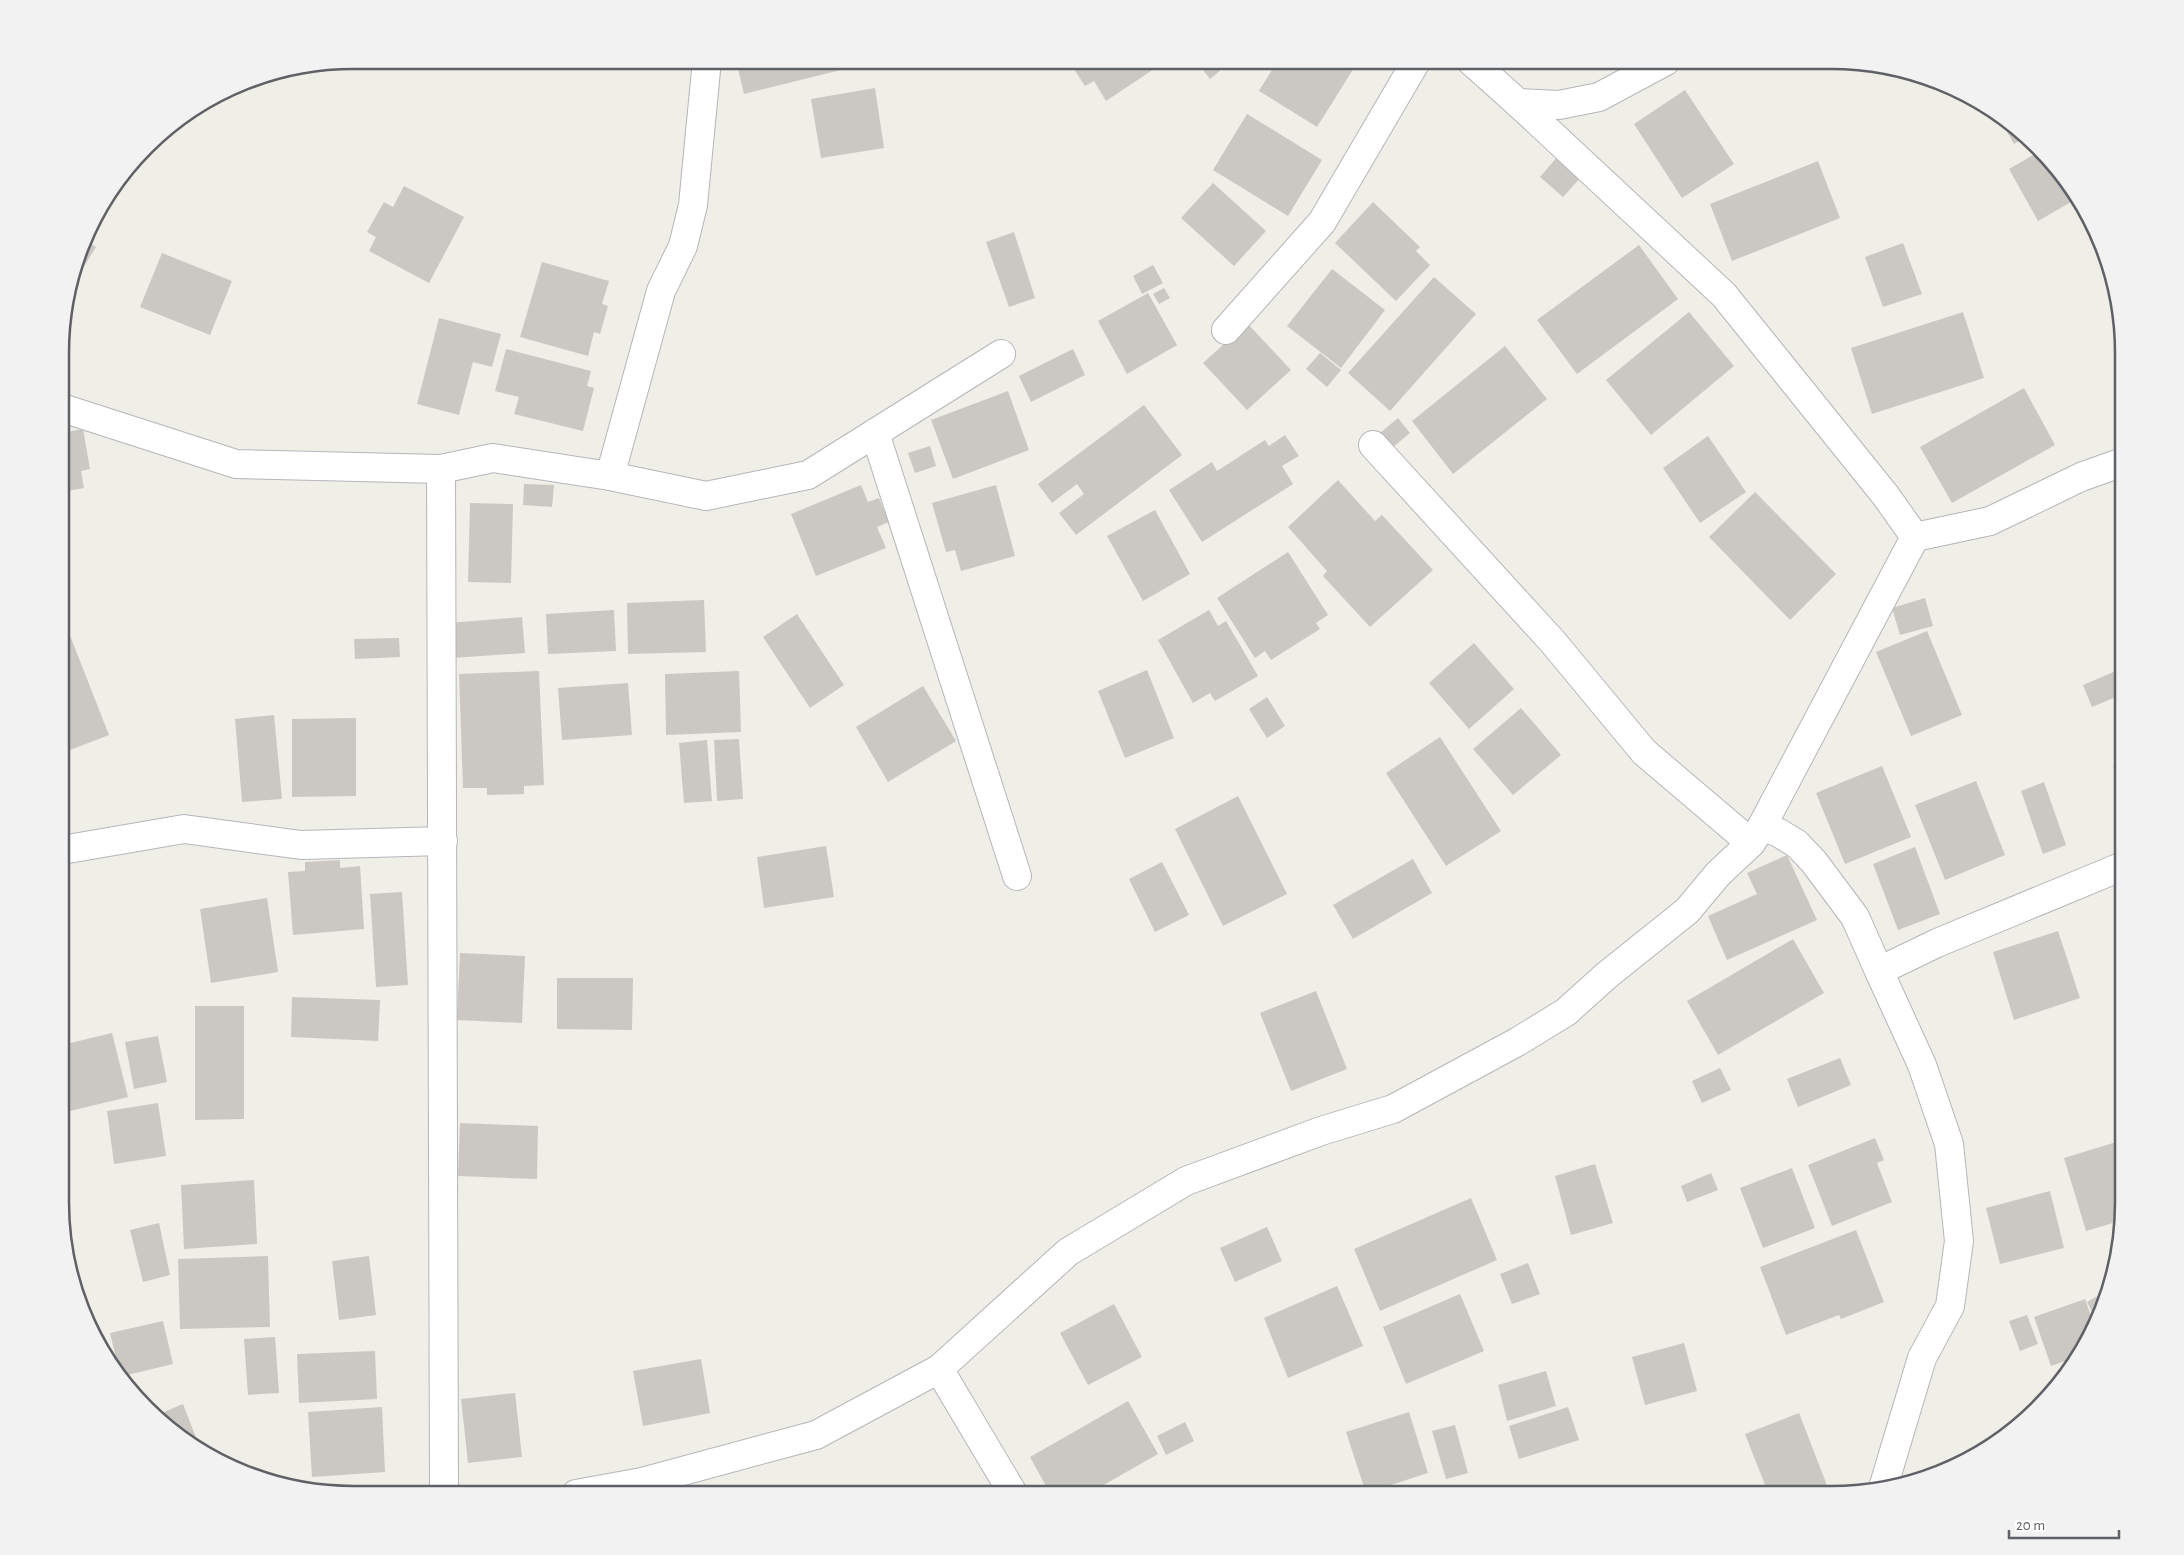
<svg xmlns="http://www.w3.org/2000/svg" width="2184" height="1555" viewBox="0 0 2184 1555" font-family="'Alegreya Sans',sans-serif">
<rect width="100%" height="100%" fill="#efeee7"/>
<!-- building -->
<g fill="#cbc8c4">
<path d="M736 60H851L853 67 744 94Z"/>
<path d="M1068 60H1161L1163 63 1106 101 1094 81 1085 86Z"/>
<path d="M1195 60H1233L1210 79Z"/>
<path d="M1278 60H1359L1317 127 1259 91Z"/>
<path d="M875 88 884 148 821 158 811 99Z"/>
<path d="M1685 90 1734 164 1682 198 1634 124Z"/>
<path d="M1247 114 1322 160 1288 216 1213 170Z"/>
<path d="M1997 114 2010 121 2026 137 2014 144Z"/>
<path d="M2040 151 2063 174 2078 198 2038 221 2009 169Z"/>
<path d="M1558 156 1582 176 1563 197 1540 177Z"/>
<path d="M1818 161 1840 218 1732 261 1710 204Z"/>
<path d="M1213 183 1266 231 1234 266 1181 218Z"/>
<path d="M404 186 464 217 429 283 369 251 376 237 367 232 384 202 393 207Z"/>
<path d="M1373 202 1420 247 1416 251 1430 265 1396 301 1335 243Z"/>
<path d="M1014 232 1035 298 1009 307 986 242Z"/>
<path d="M85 240 96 247 72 286 71 285Z"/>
<path d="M1903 243 1922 294 1883 307 1865 257Z"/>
<path d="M1639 245 1678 299 1577 374 1537 320Z"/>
<path d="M162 253 232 281 210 335 140 307Z"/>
<path d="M542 262 609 281 602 304 608 306 600 334 594 332 588 356 520 337Z"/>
<path d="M1153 265 1163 283 1142 294 1133 276Z"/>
<path d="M1332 269 1385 310 1341 368 1287 326Z"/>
<path d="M1434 277 1476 314 1390 411 1348 373Z"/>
<path d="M1164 288 1170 298 1159 304 1153 294Z"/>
<path d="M1148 293 1177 345 1127 374 1098 321Z"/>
<path d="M1689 312 1734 366 1651 435 1606 380Z"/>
<path d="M1963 312 1984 378 1872 414 1851 348Z"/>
<path d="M439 318 501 334 492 367 473 362 459 415 417 404Z"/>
<path d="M1247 323 1291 370 1247 410 1203 363Z"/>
<path d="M1505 346 1547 399 1453 474 1412 421Z"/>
<path d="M506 349 591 371 587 386 594 388 583 431 514 414 519 397 495 391Z"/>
<path d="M1073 349 1085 375 1031 402 1019 376Z"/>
<path d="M1320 353 1341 370 1327 387 1306 369Z"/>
<path d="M2024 388 2055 445 1952 503 1920 447Z"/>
<path d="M1008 391 1029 450 953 479 931 420Z"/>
<path d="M1144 405 1182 455 1076 535 1059 513 1084 494 1077 484 1052 503 1038 484Z"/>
<path d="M1398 418 1410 433 1393 447 1380 433Z"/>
<path d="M83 429 90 469 81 471 84 488 62 492V433Z"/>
<path d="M1285 435 1299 456 1282 466 1293 484 1202 542 1169 490 1212 462 1217 471 1265 440 1269 446Z"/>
<path d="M1708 436 1746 492 1700 523 1663 468Z"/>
<path d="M930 446 936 466 915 473 908 453Z"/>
<path d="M1338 480 1375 521 1382 515 1433 570 1370 627 1323 576 1327 571 1288 527Z"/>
<path d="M524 484 554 485 552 507 523 505Z"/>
<path d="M861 485 868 502 879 498 889 522 877 527 886 548 816 576 791 514Z"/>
<path d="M996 485 1015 556 961 571 955 550 946 552 932 503Z"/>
<path d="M1755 492 1836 574 1790 620 1709 537Z"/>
<path d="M470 503 513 504 511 583 468 582Z"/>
<path d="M1155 510 1190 574 1143 601 1107 536Z"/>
<path d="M1288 552 1328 615 1316 623 1320 629 1271 660 1265 651 1255 658 1217 598Z"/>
<path d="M62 597 70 616 62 619Z"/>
<path d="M1925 598 1933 626 1900 635 1892 608Z"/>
<path d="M704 600 706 652 628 654 627 603Z"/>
<path d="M614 610 616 651 548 654 546 614Z"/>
<path d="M1209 610 1218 626 1226 621 1258 676 1215 701 1210 693 1193 703 1158 640Z"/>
<path d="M797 614 844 685 810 708 763 637Z"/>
<path d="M522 617 525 653 452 658 449 623Z"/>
<path d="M1927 631 1962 715 1911 736 1876 652Z"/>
<path d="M69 633 109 735 65 752 62 745V635Z"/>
<path d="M399 638 400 657 355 659 354 639Z"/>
<path d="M1474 643 1514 689 1469 729 1429 683Z"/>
<path d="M2123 668V694L2092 707 2083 685Z"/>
<path d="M1147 670 1174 738 1125 758 1098 691Z"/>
<path d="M539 671 544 785 524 786V794L487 795V788H463L459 674Z"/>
<path d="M739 671 741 732 666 735 665 674Z"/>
<path d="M628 683 632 735 562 740 558 688Z"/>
<path d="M923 686 956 741 888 782 856 727Z"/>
<path d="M1267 697 1285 726 1267 738 1249 709Z"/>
<path d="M1521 708 1561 755 1513 795 1473 749Z"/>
<path d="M274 715 282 799 242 802 235 719Z"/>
<path d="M356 718V796L292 797V719Z"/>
<path d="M1440 737 1501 831 1446 866 1386 773Z"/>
<path d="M739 739 743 799 717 801 714 740Z"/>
<path d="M707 740 712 801 684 803 679 743Z"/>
<path d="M2123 761V791L2113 766Z"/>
<path d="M1882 766 1911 837 1845 864 1816 793Z"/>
<path d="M1976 781 2005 855 1945 880 1915 805Z"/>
<path d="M2044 782 2066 845 2043 854 2021 791Z"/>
<path d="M1238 796 1287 894 1223 926 1175 829Z"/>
<path d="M826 846 834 897 764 908 757 857Z"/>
<path d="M1915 847 1940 914 1898 930 1873 864Z"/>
<path d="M1787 855 1817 920 1727 960 1708 916 1757 894 1747 873Z"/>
<path d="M1413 859 1432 893 1353 939 1333 905Z"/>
<path d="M340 860V868L360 866 364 929 293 935 288 872 305 871V862Z"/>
<path d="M1162 862 1189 915 1155 932 1129 879Z"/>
<path d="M402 892 408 985 376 987 370 894Z"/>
<path d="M267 898 278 972 211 983 200 909Z"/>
<path d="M2058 931 2080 998 2014 1020 1993 952Z"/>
<path d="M1793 939 1824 993 1718 1055 1687 1001Z"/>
<path d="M460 953 525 956 522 1023 457 1020Z"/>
<path d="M557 978H633L632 1030 557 1029Z"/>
<path d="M1316 991 1347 1069 1291 1091 1260 1013Z"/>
<path d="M292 997 380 1000 378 1041 291 1037Z"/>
<path d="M195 1006H244V1119L195 1120Z"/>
<path d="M112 1033 128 1097 62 1113V1045Z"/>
<path d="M158 1036 167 1082 134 1089 125 1042Z"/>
<path d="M1840 1058 1851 1085 1798 1107 1787 1079Z"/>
<path d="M1720 1068 1731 1090 1702 1103 1692 1081Z"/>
<path d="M158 1103 166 1156 114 1164 107 1111Z"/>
<path d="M460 1123 538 1126 537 1179 458 1176Z"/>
<path d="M1875 1138 1884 1160 1877 1163 1892 1202 1832 1226 1808 1165Z"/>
<path d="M2123 1140V1220L2086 1231 2064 1158Z"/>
<path d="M1595 1164 1613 1223 1571 1235 1555 1176Z"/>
<path d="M1792 1168 1815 1228 1763 1248 1740 1188Z"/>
<path d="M1711 1173 1718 1190 1687 1202 1681 1186Z"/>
<path d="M254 1180 257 1244 184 1249 181 1185Z"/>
<path d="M2050 1191 2064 1248 2000 1264 1986 1208Z"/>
<path d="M1471 1198 1497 1260 1380 1311 1354 1249Z"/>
<path d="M159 1223 170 1275 143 1282 130 1230Z"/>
<path d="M1267 1227 1282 1261 1235 1282 1220 1248Z"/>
<path d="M1856 1230 1884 1302 1841 1319 1839 1315 1786 1335 1760 1267Z"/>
<path d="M268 1256 270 1327 180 1329 178 1259Z"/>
<path d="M369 1256 376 1315 339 1320 332 1261Z"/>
<path d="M1528 1263 1540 1294 1512 1304 1500 1274Z"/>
<path d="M1337 1286 1363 1346 1288 1378 1264 1318Z"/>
<path d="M2110 1289 2108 1297 2096 1320 2087 1302Z"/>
<path d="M1460 1294 1484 1351 1406 1384 1383 1327Z"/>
<path d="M2085 1299 2094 1324 2076 1357 2051 1366 2034 1317Z"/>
<path d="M1114 1304 1142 1357 1088 1385 1060 1333Z"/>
<path d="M2027 1315 2038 1344 2020 1351 2009 1321Z"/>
<path d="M163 1321 173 1364 123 1376 119 1371 110 1333Z"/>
<path d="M275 1337 279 1393 248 1395 244 1339Z"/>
<path d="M1684 1343 1697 1391 1645 1405 1632 1357Z"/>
<path d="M375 1351 377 1399 299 1403 297 1354Z"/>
<path d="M701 1359 710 1413 643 1426 633 1371Z"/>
<path d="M1546 1371 1556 1406 1507 1421 1498 1385Z"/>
<path d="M515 1393 522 1457 468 1463 461 1399Z"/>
<path d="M1128 1401 1158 1454 1086 1495H1051L1030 1457Z"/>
<path d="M183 1404 200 1448 174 1434 157 1415Z"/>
<path d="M382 1407 385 1472 312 1477 308 1412Z"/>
<path d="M1568 1407 1579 1440 1519 1459 1509 1426Z"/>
<path d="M1409 1412 1428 1473 1366 1493 1346 1432Z"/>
<path d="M1799 1413 1828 1488 1810 1495H1769L1745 1434Z"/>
<path d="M1185 1422 1194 1441 1166 1455 1157 1436Z"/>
<path d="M1455 1425 1468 1473 1446 1479 1432 1431Z"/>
</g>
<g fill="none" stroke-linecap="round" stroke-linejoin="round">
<defs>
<g id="street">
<path d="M1470 60 1518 103 1724 295 1886 496 1915 537"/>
<path d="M1518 103 1559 105 1599 97 1666 61"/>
<path d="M1226 330 1322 222 1417 60"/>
<path d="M62 408 236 464 441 469 444 1494"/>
<path d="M875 433 1017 876"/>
<path d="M1373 445 1553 642 1644 752 1751 843"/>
<path d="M441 469 493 458 610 476 706 496 808 475 1001 354"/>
<path d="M610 476 661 291 683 246 693 205 707 60"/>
<path d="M1915 537 1990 521 2081 477 2123 462"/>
<path d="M1762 826 1779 833 1797 844 1814 862 1855 917 1879 971"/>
<path d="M62 850 184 829 301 845 443 841"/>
<path d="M939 1369 1014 1495"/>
<path d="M1883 1488 1922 1358 1950 1306 1959 1241 1949 1144 1922 1065 1879 971 1937 943 2123 866"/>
<path d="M576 1494 642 1482 816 1435 939 1369 1068 1252 1186 1181 1321 1131 1393 1109 1517 1042 1566 1012 1607 975 1687 911 1718 874 1751 843 1762 826 1915 537"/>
</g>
</defs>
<!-- street casing -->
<use href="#street" stroke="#b4b6ba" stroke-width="30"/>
<!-- street -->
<use href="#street" stroke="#fff" stroke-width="28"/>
</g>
<!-- crop -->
<path d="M0 0H2184V1555H0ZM353 69H1831A284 284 0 0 1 2115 353V1202A284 284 0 0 1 1831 1486H353A284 284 0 0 1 69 1202V353A284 284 0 0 1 353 69Z" fill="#f2f2f3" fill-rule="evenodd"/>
<path fill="none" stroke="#5e6166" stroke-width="2.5" d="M353 69H1831A284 284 0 0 1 2115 353V1202A284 284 0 0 1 1831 1486H353A284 284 0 0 1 69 1202V353A284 284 0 0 1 353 69Z"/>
<!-- scale -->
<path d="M2009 1530v8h110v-8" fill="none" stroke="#5e6166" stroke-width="2.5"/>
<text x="2016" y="1530" font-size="15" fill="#5e6166" stroke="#ffffff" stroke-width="4" paint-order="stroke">20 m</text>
</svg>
